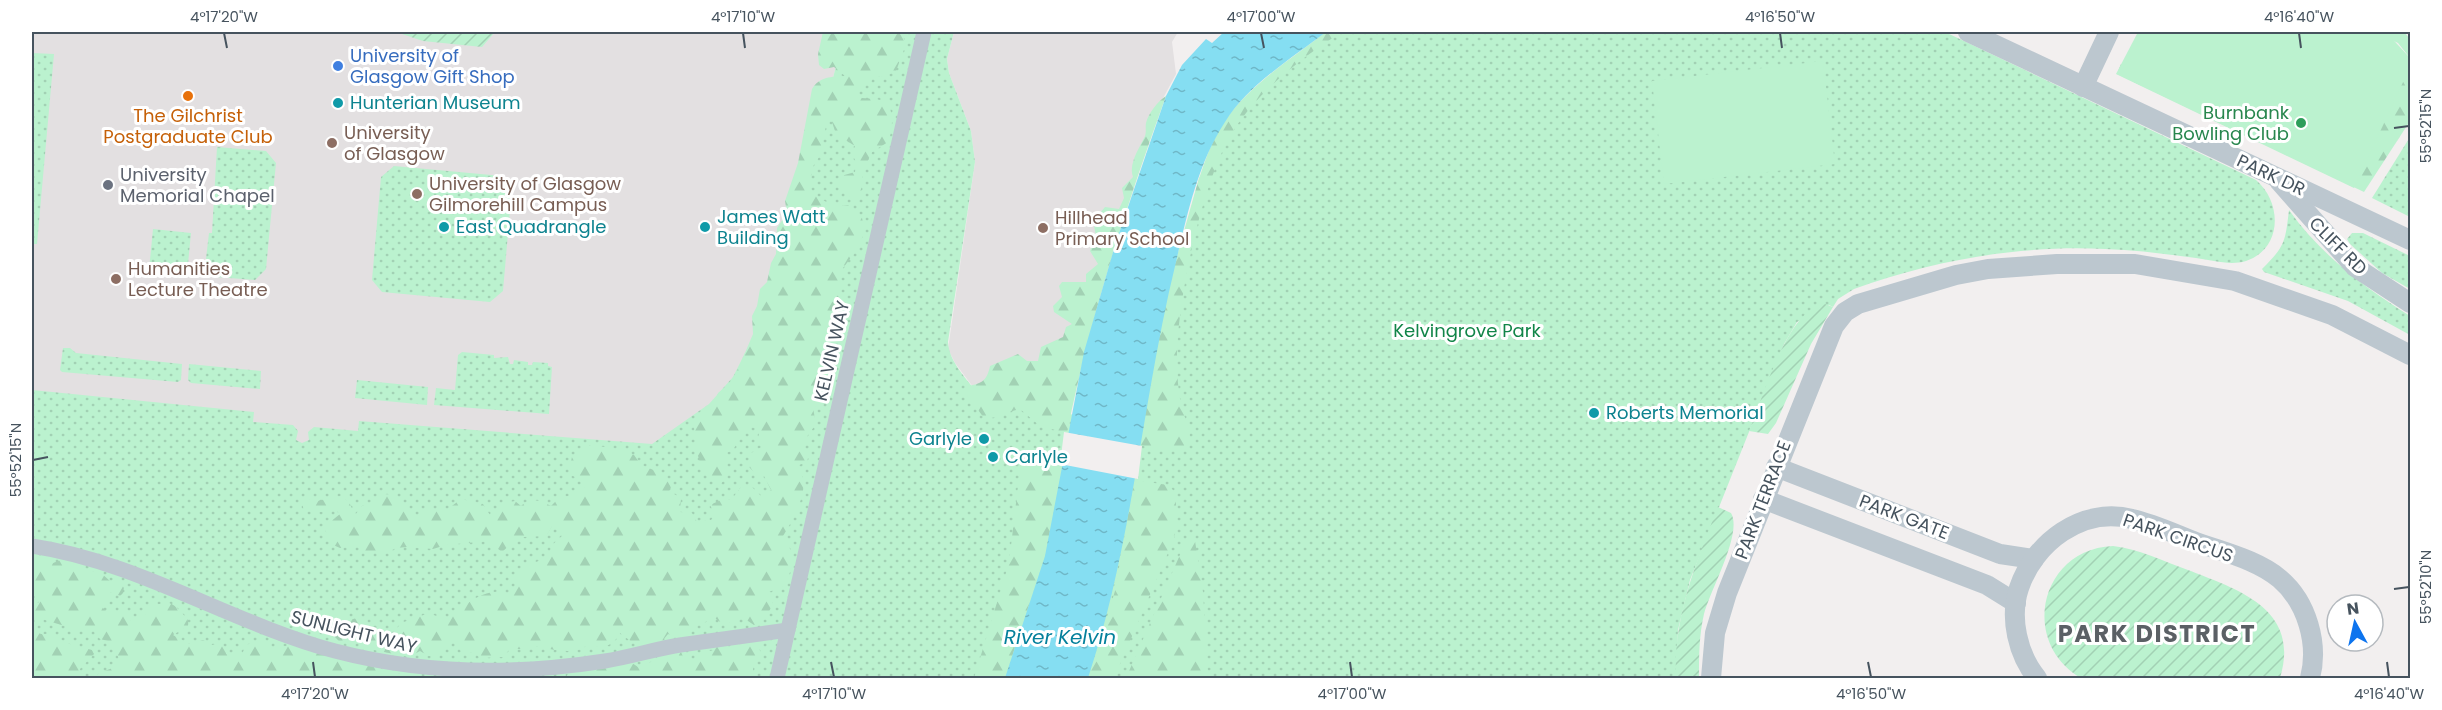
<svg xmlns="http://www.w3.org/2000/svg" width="2442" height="710" viewBox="0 0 2442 710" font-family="Poppins,sans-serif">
<defs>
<pattern id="grass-dots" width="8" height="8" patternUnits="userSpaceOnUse" patternTransform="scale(1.5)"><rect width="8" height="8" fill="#bbf2cf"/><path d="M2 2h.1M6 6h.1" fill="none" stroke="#a2d1b4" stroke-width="1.8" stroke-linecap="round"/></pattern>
<pattern id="forest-firs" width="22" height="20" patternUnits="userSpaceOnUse" patternTransform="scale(1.5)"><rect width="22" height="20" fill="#bbf2cf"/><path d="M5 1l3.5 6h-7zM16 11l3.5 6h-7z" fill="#a2d1b4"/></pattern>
<pattern id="garden-furrows" width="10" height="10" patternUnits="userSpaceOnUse" patternTransform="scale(1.5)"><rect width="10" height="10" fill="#bbf2cf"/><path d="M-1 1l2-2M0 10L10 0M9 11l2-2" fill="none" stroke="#a2d1b4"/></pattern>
<pattern id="water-ripples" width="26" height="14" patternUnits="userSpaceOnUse" patternTransform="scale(1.5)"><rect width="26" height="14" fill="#85def2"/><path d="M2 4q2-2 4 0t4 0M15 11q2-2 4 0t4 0" fill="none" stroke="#6fb7c7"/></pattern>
</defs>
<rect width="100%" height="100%" fill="#f2efef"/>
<!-- education -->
<g fill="#e3e0e1">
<path d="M32 32H845L760 357 720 441 32 479Z"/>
<path d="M954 32H1178L1172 42 1176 74 1161 102 1116 242 1084 352 979 395 955 363 948 349 975 162 971 131 949 73 947 59Z"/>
</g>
<!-- grass -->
<g fill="url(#grass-dots)">
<path d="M845 32H954L947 59 949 73 971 131 975 162 948 342C949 362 967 379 979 395L1141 429 1160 325 1199 178 1256 88 1326 32H1945L2256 180C2283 203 2282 249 2246 261 2229 266 2213 260 2196 258 2166 254 2136 250 2105 249 2020 245 1934 260 1854 289L1838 299 1833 307 1829 305 1797 322 1784 344 1690 580 1678 630 1676 678H32V390L254 412 253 422 293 425 298 431 296 440 302 443 309 440 308 432 314 427 358 431 359 421 652 444 709 404 733 377 745 353 760 356Z"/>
<path d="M32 53 54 54 37 244H32Z"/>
<path d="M2410 137V217L2372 198Z"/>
<path d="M217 147 266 151 276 163 266 269 255 280 204 276 209 233H212Z"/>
<path d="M394 166 502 176 512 187 503 291 490 302 382 292 372 280 381 177Z"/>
<path d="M2289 210C2321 255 2364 287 2410 316V335L2348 301 2264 272 2262 269C2285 246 2285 243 2289 210Z"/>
<path d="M153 229 191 233 187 274 149 270Z"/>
<path d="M2352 233H2363L2410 256V289L2382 273 2350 244 2347 239Z"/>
<path d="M63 348H70L76 353 182 364 181 380 178 382 62 372 60 370Z"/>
<path d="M462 352 494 355V358L508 357 510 364H513L514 360 528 362V365H532L533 362 548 363V366L552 367 549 414 434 405 436 388 455 390 458 355Z"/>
<path d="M189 364 261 371 260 389 191 383 188 380Z"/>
<path d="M357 380 428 387 427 405 355 398Z"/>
</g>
<!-- forest -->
<g fill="url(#forest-firs)">
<path d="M823 32H903L905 47 896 71 885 76 873 77 870 84 857 87 856 96C865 100 871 97 880 100 896 103 893 130 888 142L872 152 863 171 861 194 852 199 839 185 841 176 855 172 856 162 852 154 855 146 836 134 829 113 819 157 812 168 810 188 817 197 836 207 848 205 862 218 865 231 857 250 843 268 820 374 822 378 818 387 823 401 813 408 816 424 806 438 804 451 809 454 807 462 799 465C799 472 804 477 804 483 802 504 794 518 783 536 796 555 795 568 782 587L766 593 771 596 773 604 765 619 754 625 739 615C731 626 722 626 713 616L703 624 692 625 682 635 668 634C651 656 636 646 620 633 611 650 601 646 585 647 577 648 585 648 577 650 565 653 543 648 532 645L525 649H510L503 657 480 658 475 653 461 651 452 640 438 655 429 656 420 651 409 657 369 649 364 641 357 643 349 639 340 642 334 636 318 631 316 617 323 611 341 613 349 620C362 615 370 622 373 635L385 631 392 635 401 623 429 613 446 620C461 608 488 583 510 595L517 589 514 581C522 563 535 564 550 556L551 546 564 534 555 521 546 536 524 537 514 541 502 552 488 541 446 545 433 549 407 547 396 548 385 554 365 552 357 546 340 548 331 544 324 527 340 514 331 507 327 512 304 511 302 503 308 499 317 501 341 496 349 502 355 515 362 506 372 505 377 496C401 488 404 510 419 519L429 510 448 509 461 499 483 504 490 515H494L504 503 515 501 521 506C530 497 540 500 551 506L559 498 573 495 589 484 571 475 569 470 572 457 578 451 591 445 625 450 634 455 641 465 666 475 671 487 669 491 681 498 680 512 692 513 697 522 711 520 715 515 710 505 723 499 731 500 741 487 753 488 761 496 771 490 763 474H756L748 466 751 453 762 447 758 438 760 429 747 426 733 450 726 453V479L720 484C698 480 695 443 694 424L700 414 713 408 718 393 729 384 739 367 753 334 752 316 757 306 760 289 767 282 771 263 776 254 777 228 787 213 785 201 798 163 812 89C820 76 831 77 845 76L834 67 824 69 819 65 818 54Z"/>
<path d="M1326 32H1342C1302 57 1257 92 1232 133 1202 182 1177 301 1177 358 1177 374 1178 392 1182 408 1184 418 1192 430 1189 439 1181 459 1155 449 1140 445 1150 368 1166 291 1188 217 1198 183 1206 148 1226 119 1251 84 1292 58 1326 32Z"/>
<path d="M2375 32H2404L2410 39V58L2398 43Z"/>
<path d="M2410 60V121L2364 192 2117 74 2121 64Z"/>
<path d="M1166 96C1126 206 1090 318 1067 433L1040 426 1020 409C1008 411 995 420 984 418L967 395V386C981 384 987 381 990 366L1018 354 1027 361H1038L1041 347 1063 337 1066 327 1072 324 1054 312 1053 306 1062 297 1059 286 1062 282H1086V274L1098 264 1090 251 1096 236 1093 221 1105 207 1119 209 1124 198 1122 188 1133 177C1128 164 1140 147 1144 138 1147 133 1145 128 1146 123 1148 114 1158 101 1166 96Z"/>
<path d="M1033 459 1063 466 1045 556 1005 678H974L1009 563 1020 469Z"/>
<path d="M1134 480 1168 485 1175 492 1177 517 1174 539 1114 678H1088L1115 591Z"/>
<path d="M1190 539 1195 541 1203 592 1208 678H1126L1186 541Z"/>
<path d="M32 551 53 563 64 559 80 563 88 571 100 572 111 582 121 583 124 587 123 593 120 596 110 592 102 607 106 611H123L133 623 144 617 149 606C167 604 168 598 182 613 186 618 189 618 188 626L173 635 189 644 203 640 212 645 220 643 226 648V654H242L246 645 257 641 267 645 272 653 277 647 289 646 299 650 303 648 377 666 391 674 414 673 424 678H94L99 673 118 666 119 659 112 642 100 639 91 628 81 631 32 616V606L39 602 32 588Z"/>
<path d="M32 630 41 634H52L66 643 92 650 94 654 80 669 78 678H32Z"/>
<path d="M743 641 754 642 761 652 754 662 752 678H566L573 661 581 657 597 655 614 667 629 661 641 669 660 655 681 652 684 659 693 661 697 654 714 650 715 645 727 648 739 645Z"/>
</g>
<!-- garden -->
<g fill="url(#garden-furrows)">
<path d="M396 32H495L482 47 423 41Z"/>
<path d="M1825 304 1833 307 1811 344 1776 423 1768 434 1749 431C1763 399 1787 308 1825 304Z"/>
<path d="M1718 507 1731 513C1743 533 1710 590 1704 614 1699 635 1699 657 1699 678H1676C1673 617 1696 563 1718 507Z"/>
<path d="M2113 546C2139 549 2163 561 2188 570 2239 590 2301 609 2280 678H2081C2019 642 2040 549 2113 546Z"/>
</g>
<!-- pitch -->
<g fill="#bbf2cf">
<path d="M2138 32H2386L2410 58V67L2354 188 2116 74Z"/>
<path d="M1823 61 1835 164 1664 184 1652 81Z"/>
</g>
<!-- water -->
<path fill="url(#water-ripples)" d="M1224 32H1326C1292 58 1248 85 1225 122 1198 163 1187 215 1176 262 1142 400 1133 543 1088 678H1005L1045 556 1084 352 1116 242 1166 96 1182 65 1206 39 1212 43Z"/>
<!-- pier -->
<path fill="#f2efef" d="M1064 432 1142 446 1138 479 1060 464Z"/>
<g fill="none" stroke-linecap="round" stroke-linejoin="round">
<!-- pedestrian -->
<g stroke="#bcc7cf" stroke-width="15">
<path d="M32 546C139 562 231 623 335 651 423 674 515 675 605 661 630 657 655 649 680 645 716 640 752 635 788 630"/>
<path d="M777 678 924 32"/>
</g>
<!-- minor -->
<g stroke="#bcc7cf" stroke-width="20">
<path d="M1968 32 2410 240"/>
<path d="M2083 87 2109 32"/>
<path d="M2279 181 2355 267 2410 303"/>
<path d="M1776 467 2000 554 2034 559"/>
<path d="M1763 499 1987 585 2016 603"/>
<path d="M1711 678 1715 633 1727 593 1834 326 1845 312 1858 304 1956 275 1988 269 2057 264H2135L2235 281 2332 315 2410 355"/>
<path d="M2037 678C2018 655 2009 618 2019 588 2034 543 2082 506 2132 519 2154 524 2175 534 2196 542 2223 552 2258 560 2280 579 2307 602 2319 644 2310 678"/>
</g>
</g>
<!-- ticks -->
<path fill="none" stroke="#46535e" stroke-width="2" d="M224 33 227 48M743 33 745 48M1261 33 1264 48M1780 33 1782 48M2299 33 2301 48M2394 128 2409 126M33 460 48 457M2394 589 2409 587M313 662 315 677M831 662 834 677M1350 662 1352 677M1868 662 1871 677M2387 662 2389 677"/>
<!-- markers -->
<circle fill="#3f7fe0" stroke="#fff" stroke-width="2" cx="338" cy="66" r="6"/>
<circle fill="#e8710a" stroke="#fff" stroke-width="2" cx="188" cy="96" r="6"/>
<g fill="#0f9aa8" stroke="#fff" stroke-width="2">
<circle cx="338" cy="103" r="6"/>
<circle cx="444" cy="227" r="6"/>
<circle cx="705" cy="227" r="6"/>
<circle cx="1594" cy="413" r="6"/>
<circle cx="984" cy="439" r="6"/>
<circle cx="993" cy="457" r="6"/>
</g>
<circle fill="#2e9e5b" stroke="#fff" stroke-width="2" cx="2301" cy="123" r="6"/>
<g fill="#8d6e63" stroke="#fff" stroke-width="2">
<circle cx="332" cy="143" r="6"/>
<circle cx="417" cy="194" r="6"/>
<circle cx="1043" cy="228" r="6"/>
<circle cx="116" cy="279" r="6"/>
</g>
<circle fill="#6b7280" stroke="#fff" stroke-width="2" cx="108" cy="185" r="6"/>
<g text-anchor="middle" stroke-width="6" stroke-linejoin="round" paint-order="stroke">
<!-- shop labels -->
<g font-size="18" fill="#366cbe" stroke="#fff" text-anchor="start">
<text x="350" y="62">University of<tspan x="350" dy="21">Glasgow Gift Shop</tspan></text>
</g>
<!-- culture labels -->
<g font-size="18" fill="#0d838f" stroke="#fff" text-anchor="start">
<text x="350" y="109">Hunterian Museum</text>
<text x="717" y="223">James Watt<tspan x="717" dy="21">Building</tspan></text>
<text x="456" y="233">East Quadrangle</text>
<text x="1606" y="419">Roberts Memorial</text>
<text x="972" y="445" text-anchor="end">Garlyle</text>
<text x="1005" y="463">Carlyle</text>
</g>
<!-- leisure labels -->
<g font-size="18" fill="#27864d" stroke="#fff" text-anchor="end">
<text x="2289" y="119">Burnbank<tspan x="2289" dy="21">Bowling Club</tspan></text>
</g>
<!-- food labels -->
<g font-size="18" fill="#c56008" stroke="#fff">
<text x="188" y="122">The Gilchrist<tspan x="188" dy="21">Postgraduate Club</tspan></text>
</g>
<!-- education labels -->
<g font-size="18" fill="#785e54" stroke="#fff" text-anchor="start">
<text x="344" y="139">University<tspan x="344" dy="21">of Glasgow</tspan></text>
<text x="429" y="190">University of Glasgow<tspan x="429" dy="21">Gilmorehill Campus</tspan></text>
<text x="1055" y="224">Hillhead<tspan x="1055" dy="21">Primary School</tspan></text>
<text x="128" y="275">Humanities<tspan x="128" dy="21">Lecture Theatre</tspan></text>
</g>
<!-- worship labels -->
<g font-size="18" fill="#5b616d" stroke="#fff" text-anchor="start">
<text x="120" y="181">University<tspan x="120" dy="21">Memorial Chapel</tspan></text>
</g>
<!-- street labels -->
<g font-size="18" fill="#46535e" stroke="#fff">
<text transform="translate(2271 175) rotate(25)" y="6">PARK DR</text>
<text transform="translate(2338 246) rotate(45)" y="6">CLIFF RD</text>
<text transform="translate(832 351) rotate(-77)" y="6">KELVIN WAY</text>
<text transform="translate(1763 500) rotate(-69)" y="6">PARK TERRACE</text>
<text transform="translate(1904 517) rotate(21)" y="6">PARK GATE</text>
<text transform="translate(2178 538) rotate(19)" y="6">PARK CIRCUS</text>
<text transform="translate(354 632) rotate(14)" y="6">SUNLIGHT WAY</text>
</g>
<!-- park labels -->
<g font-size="18" fill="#118548" stroke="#fff">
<text x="1467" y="337">Kelvingrove Park</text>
</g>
<!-- water labels -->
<g font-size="20" font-style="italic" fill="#04809c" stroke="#fff">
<text x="1060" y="644">River Kelvin</text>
</g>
<!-- district labels -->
<g font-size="24" font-weight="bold" letter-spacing="1.5" fill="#5b6065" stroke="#fff">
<text x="2157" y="642">PARK DISTRICT</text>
</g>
</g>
<!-- border -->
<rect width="2442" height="710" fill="none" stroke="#ffffff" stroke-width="66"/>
<!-- north arrow -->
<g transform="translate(2355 623) rotate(352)"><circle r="28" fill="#ffffff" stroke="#b5babf" stroke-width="1.5"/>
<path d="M0-4.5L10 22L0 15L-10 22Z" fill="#0d74ee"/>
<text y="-9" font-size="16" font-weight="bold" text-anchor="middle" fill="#46535e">N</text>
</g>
<rect x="33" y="33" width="2376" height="644" fill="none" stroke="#46535e" stroke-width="2"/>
<g font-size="15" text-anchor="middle" fill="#46535e">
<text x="224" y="22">4°17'20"W</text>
<text x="743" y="22">4°17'10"W</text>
<text x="1261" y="22">4°17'00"W</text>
<text x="1780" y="22">4°16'50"W</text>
<text x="2299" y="22">4°16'40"W</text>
<text transform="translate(2426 126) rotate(-90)" y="5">55°52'15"N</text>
<text transform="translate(16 460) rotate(-90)" y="5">55°52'15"N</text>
<text transform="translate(2426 587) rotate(-90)" y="5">55°52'10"N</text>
<text x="315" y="699">4°17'20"W</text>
<text x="834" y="699">4°17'10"W</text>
<text x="1352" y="699">4°17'00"W</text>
<text x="1871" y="699">4°16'50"W</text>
<text x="2389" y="699">4°16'40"W</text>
</g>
</svg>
